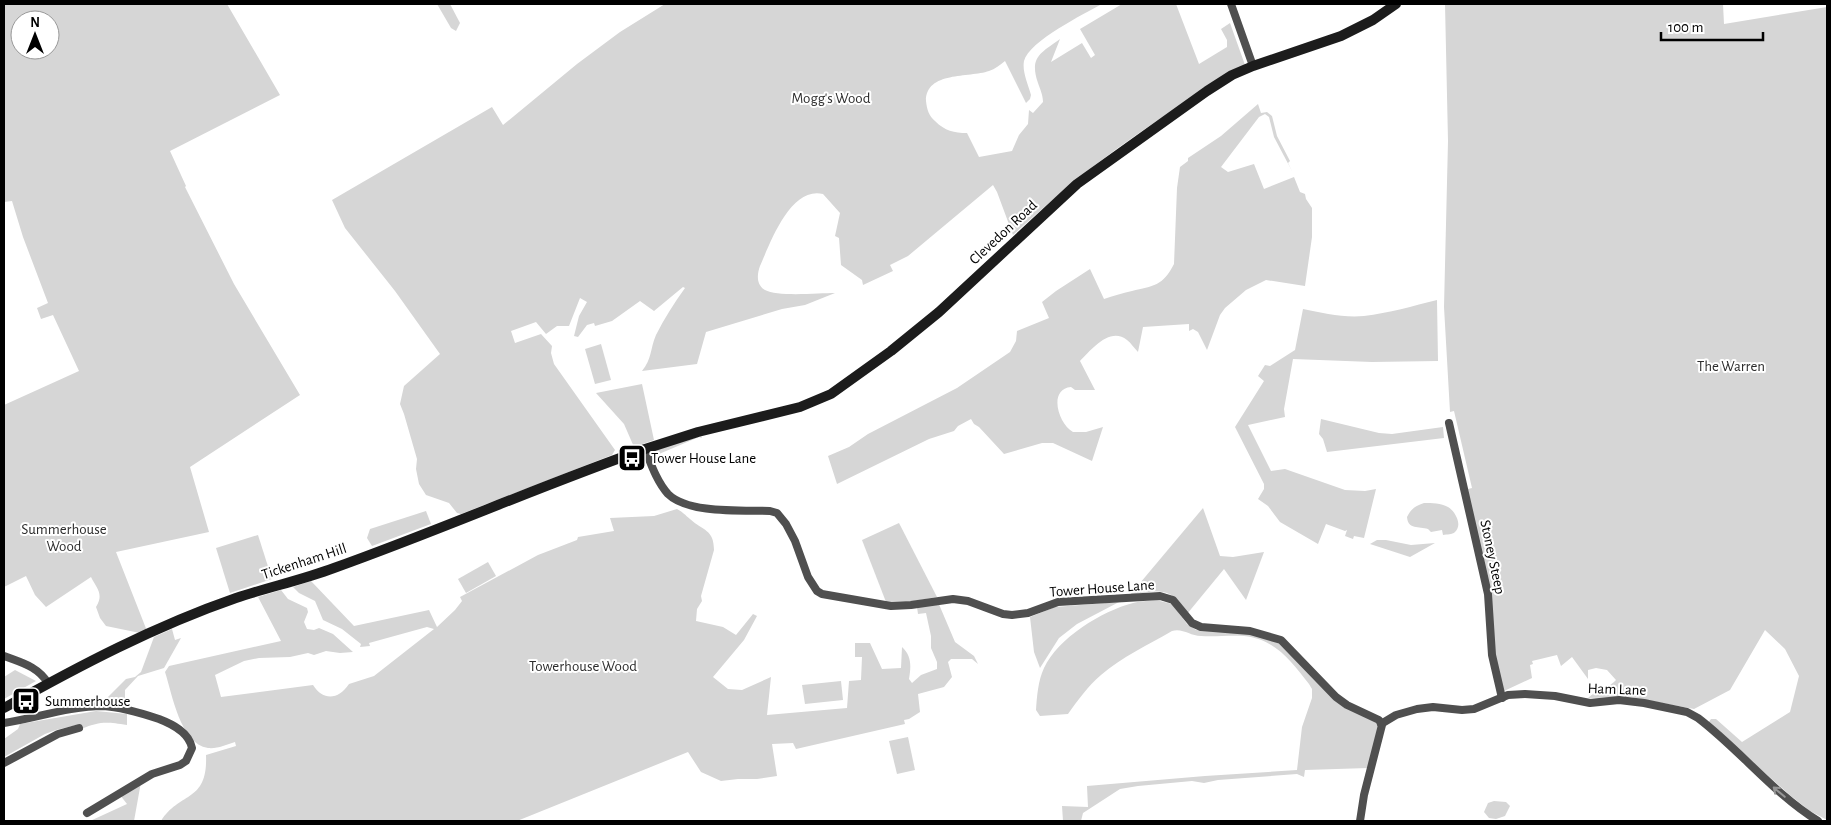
<svg xmlns="http://www.w3.org/2000/svg" width="1831" height="825" viewBox="0 0 1831 825" font-family="'Alegreya Sans',sans-serif">
<rect width="100%" height="100%" fill="#fff"/>
<!-- green -->
<g fill="#d6d6d6" fill-rule="evenodd">
<path d="M4 4H227L280 95 170 151 186 186 185 187 234 284 300 395 190 467 209 532 116 552 147 631 140 633 106 626 100 618 96 607C104 594 97 589 91 577L46 607 35 595 26 576 4 587V405L79 371 53 315 41 319 37 308 48 303 23 237 12 201 4 202ZM20 20H50V50H20Z"/>
<path d="M437 4H450L460 23 456 31 451 28Z"/>
<path d="M665 4H1102C1084 14 1029 41 1024 61 1022 72 1028 84 1031 95L1030 99 1026 103 1005 61C1000 65 995 69 989 71 969 78 926 71 926 101 927 110 929 116 935 121 945 131 954 133 967 133L979 157 1012 151 1019 135 1028 124 1029 110 1033 113 1043 102C1043 95 1040 89 1038 83 1029 57 1041 53 1060 39L1051 62 1082 43 1091 58 1095 55 1080 29 1122 4H1176L1199 64 1227 47V40L1221 29 1230 23 1245 65C1186 101 1127 138 1074 182 1053 199 1033 217 1013 235L997 192 993 185 908 256 890 265 893 271 863 285 862 280 841 265 839 238 835 236 840 213 823 194C790 186 770 244 760 266 757 274 756 285 765 290 777 297 819 293 835 293L805 305 782 309 706 332 697 364 642 371C652 359 650 349 656 335 664 319 674 303 685 288L683 287 654 311 640 301 612 321 595 326 594 323 587 325 578 337 574 336 579 316 587 302 580 298 569 326H557L546 334 536 322 511 331 515 343 541 334 552 346 551 353 554 364 615 450 612 455 461 514 457 513 449 503 426 495 419 484 416 469 417 459 404 414 400 404 404 386 440 354 395 291 345 228 332 200 492 107 503 125 577 64 620 32Z"/>
<path d="M1445 4H1723L1724 24 1827 7V820L1810 811 1791 796 1708 723 1711 719H1716L1742 742 1790 712 1799 676 1785 649 1765 630 1730 690 1694 709 1631 697 1588 698C1598 689 1605 691 1616 680L1607 670 1596 668 1588 670V679L1572 657 1561 666 1557 655 1532 661 1533 664 1530 665 1532 678 1504 691 1497 668 1468 489 1472 488 1454 411 1450 412 1444 307 1448 141Z"/>
<path d="M1258 104 1261 113 1267 112 1272 116 1277 136 1290 161 1288 163 1293 173 1274 137 1269 117 1265 114 1259 117 1221 167 1228 172 1254 164 1264 189 1294 177 1300 192 1305 194 1306 199 1312 208V237L1305 286 1266 280 1246 290 1225 308 1220 315 1207 350 1198 332 1193 329 1189 331V324L1143 327 1138 352C1134 348 1131 343 1127 340 1110 326 1091 350 1080 361L1095 390H1075L1071 387C1048 389 1058 424 1073 432H1086L1103 427 1092 461 1053 443H1042L1004 454 979 427 974 424 971 419 958 426 954 431 929 439 837 484 828 456 849 447 868 434 957 388 1010 352 1016 341 1017 331 1049 318 1042 302 1056 291 1090 269 1104 299C1113 296 1122 293 1132 291 1153 286 1163 286 1174 264L1177 188 1180 167 1188 161V158L1221 136Z"/>
<path d="M1437 300 1438 361 1372 362 1293 359 1284 409 1285 417 1248 425 1271 471 1285 469 1345 490 1365 491 1376 489 1364 538 1354 536 1353 539 1345 536 1347 530 1345 531 1326 524 1318 544 1280 522 1268 506 1258 499 1264 489V484L1235 427 1264 381 1258 376 1265 365 1270 366 1295 350 1303 309C1322 313 1344 318 1364 316 1389 313 1413 306 1437 300Z"/>
<path d="M601 344 611 380 595 384 585 349Z"/>
<path d="M642 384 654 440 634 447 624 424 596 393Z"/>
<path d="M1321 419 1379 433 1392 434 1443 427 1444 438 1327 452 1323 439 1319 434Z"/>
<path d="M701 436 702 438 699 437 659 454 654 461 651 457 652 451Z"/>
<path d="M1424 503C1432 503 1441 503 1448 507 1455 511 1463 525 1455 532 1452 535 1447 534 1443 535L1442 530 1431 532 1428 529C1419 526 1408 530 1407 517 1411 509 1415 506 1424 503Z"/>
<path d="M1203 508 1220 556 1233 557 1264 552 1246 600 1224 569 1187 614C1183 609 1180 602 1175 598 1163 587 1144 593 1130 595Z"/>
<path d="M677 509C683 512 685 515 690 519 703 531 714 529 714 550L701 596 702 601 697 609 696 621 723 627 736 635 753 614 757 616 744 640 713 677 728 689 742 690 771 677 767 715 847 708 849 681 861 680 862 657H855V643H870L882 669 901 668 902 647C912 656 911 667 909 679L912 683 921 675 937 669V662L931 648V636L926 613 918 614 917 607 938 602 955 642 974 656 978 664 972 659H951L948 662 952 677 944 687 918 694 920 712 909 719 904 720 905 724 796 749 793 743 772 744 777 776 757 779H738L721 781 701 772 688 752 517 821H161C180 791 208 803 206 755L236 746 235 742C226 745 217 749 208 748 180 744 172 693 165 672L169 666 281 641 258 597 281 590 288 599 307 608 308 612 304 622 307 629 314 630 319 628 333 634 353 652 340 653 326 651 314 655 308 653 290 657 259 658 244 661 215 675 221 697 313 685C324 702 339 699 349 684L374 676 434 629 427 627 369 643 370 646 360 647 361 644 342 629 323 620 315 601 299 593 293 587 311 581 354 626 429 610 437 627 455 610 462 601 460 597 538 555 577 540 578 537 614 531 610 518 654 516Z"/>
<path d="M426 511 431 524 372 546 367 538 370 529Z"/>
<path d="M899 523 937 597 914 601 886 602 862 540Z"/>
<path d="M258 535 272 579 230 593 216 548Z"/>
<path d="M1377 540H1386L1411 545 1435 543 1410 557 1370 544Z"/>
<path d="M488 562 496 576 466 593 458 579Z"/>
<path d="M1156 600 1172 604 1187 624 1196 630 1236 631 1280 642 1320 685 1379 724 1368 768 1305 770 1304 777 1297 774 1218 780 1204 783 1192 781 1138 786 1120 789 1083 813 1081 821H1063L1062 806 1088 807 1087 786 1205 776 1297 770 1302 727 1312 698V689L1309 684C1291 661 1275 639 1244 636 1229 635 1215 637 1201 636 1190 636 1183 628 1172 631 1148 645 1122 657 1101 675 1088 686 1078 700 1068 714L1040 716 1036 710C1037 696 1038 681 1044 668 1058 638 1102 611 1133 603 1140 601 1148 601 1156 600Z"/>
<path d="M1119 602 1077 624 1059 638 1040 668 1034 652 1030 617 1055 607Z"/>
<path d="M172 629 175 640 181 638 164 668 138 676 125 690V706L102 703 126 679 135 677 141 672 154 637Z"/>
<path d="M15 670 36 681 4 699V677Z"/>
<path d="M841 681 843 700 805 704 802 685Z"/>
<path d="M96 711 127 714V725C106 722 101 721 81 729L80 724 56 730 45 734 4 757V739L18 729 20 724Z"/>
<path d="M908 737 915 770 897 774 889 741Z"/>
<path d="M141 782 134 821H90L127 804 120 795Z"/>
<path d="M1494 801 1506 802 1510 806 1505 816 1496 819 1489 818 1484 812 1488 803Z"/>
</g>
<g fill="none" stroke-linecap="round" stroke-linejoin="round">
<!-- street -->
<g stroke="#4f4f4f" stroke-width="8">
<path d="M1231 4 1253 66"/>
<path d="M1449 423 1488 594 1492 655 1502 698"/>
<path d="M645 449C651 464 657 482 668 494 688 514 743 510 770 511L777 513 786 524 795 541 808 577 817 591 822 594 891 606 911 605 953 599 968 601 1003 614 1012 615 1028 613 1058 602 1160 596 1173 600 1192 623 1201 627 1250 631 1281 640 1336 697 1347 705 1379 720 1382 725 1364 795 1360 821"/>
<path d="M4 656C22 663 37 666 48 683"/>
<path d="M4 723C36 718 70 706 103 706 122 707 141 713 159 719 172 724 189 732 192 748L186 761 180 765 152 774 87 813"/>
<path d="M1381 724 1396 715 1417 709 1433 707 1462 710 1474 709 1508 695 1525 694 1555 696 1590 703 1619 700 1644 703 1687 712 1698 718C1740 750 1773 793 1818 821"/>
<path d="M4 763 58 734 79 728"/>
</g>
<!-- secondary -->
<path stroke="#1c1c1c" stroke-width="10" d="M4 708C79 666 155 626 236 598 269 587 302 580 334 568 438 531 540 486 645 449L698 432 800 407 831 394 891 351 939 312 1077 184 1207 91 1232 75 1253 66 1341 36 1373 20 1396 4"/>
</g>
<!-- one-way arrows -->
<defs><path id="oneway-shaft" d="M-6 0H5M1.5-3L5.5 0L1.5 3" fill="none" stroke-width="1.6" stroke-linecap="round" stroke-linejoin="round" transform="scale(1.25)"/></defs>
<use stroke="#959595" href="#oneway-shaft" transform="translate(1779 792) rotate(-140)"/>
<!-- icons -->
<defs>
<symbol id="bus-square" viewBox="-11 -11 22 22"><rect x="-9" y="-9" width="18" height="18" rx="4" fill="#000" stroke="#fff"/><path d="M-5-6H5V4H4V6H2V4H-2V6H-4V4H-5ZM-3.5-4V0h7V-4ZM-3.5 1.2v1.5H-2V1.2ZM2 1.2v1.5H3.5V1.2Z" fill="#fff"/></symbol>
</defs>
<g fill-rule="evenodd">
<use href="#bus-square" x="616" y="442" width="32" height="32"/>
<use href="#bus-square" x="10" y="685" width="32" height="32"/>
</g>
<g text-anchor="middle" stroke-width="4" stroke-linejoin="round" paint-order="stroke">
<!-- park labels -->
<g font-size="15" fill="#2d2d2d" stroke="#fff">
<text x="831" y="103">Mogg's Wood</text>
<text x="1731" y="371">The Warren</text>
<text x="64" y="534">Summerhouse<tspan x="64" dy="17">Wood</tspan></text>
<text x="583" y="671">Towerhouse Wood</text>
</g>
<!-- street labels -->
<g font-size="15" fill="#000" stroke="#fff">
<text transform="translate(1003 232) rotate(-43)" y="5">Clevedon Road</text>
<text transform="translate(1493 557) rotate(78)" y="5">Stoney Steep</text>
<text transform="translate(304 561) rotate(-18)" y="5">Tickenham Hill</text>
<text transform="translate(1102 588) rotate(-4)" y="5">Tower House Lane</text>
<text transform="translate(1617 689) rotate(2)" y="5">Ham Lane</text>
</g>
<!-- poi labels -->
<g font-size="15" fill="#000" stroke="#fff" text-anchor="start">
<text x="651" y="463">Tower House Lane</text>
<text x="45" y="706">Summerhouse</text>
</g>
</g>
<!-- border -->
<rect width="1831" height="825" fill="none" stroke="#000000" stroke-width="10"/>
<!-- north arrow -->
<g transform="translate(35 35)"><circle r="24" fill="#ffffff" stroke="#999999"/>
<path d="M0-4L9 19L0 12L-9 19Z" fill="#000000"/>
<text y="-8" font-size="14" font-weight="bold" text-anchor="middle" fill="#000000">N</text>
</g>
<!-- scale -->
<path d="M1661 32v8h102v-8" fill="none" stroke="#000000" stroke-width="2.5"/>
<text x="1668" y="32" font-size="15" fill="#000000" stroke="#ffffff" stroke-width="4" paint-order="stroke">100 m</text>
</svg>
